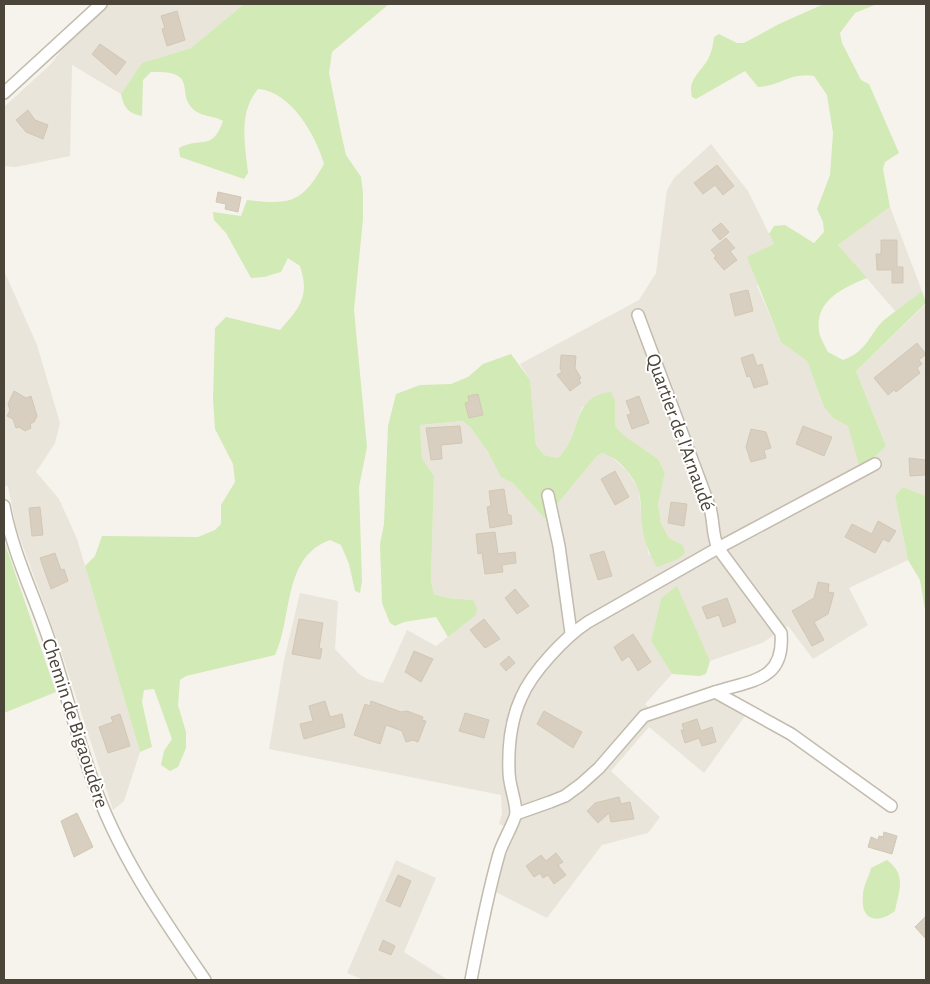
<svg xmlns="http://www.w3.org/2000/svg" width="930" height="984" viewBox="0 0 930 984" font-family="'Alegreya Sans',sans-serif">
<rect width="100%" height="100%" fill="#f6f3ec"/>
<!-- residential -->
<g fill="#eae5da">
<path d="M108 4H244L191 48 142 63 121 94 72 65 70 156 16 167 4 166V107L51 64 66 44Z"/>
<path d="M711 144 748 191 774 244 757 286 781 341 807 361 824 407 833 418 886 446 856 371 926 304V496L903 487 895 496 908 560 849 588 868 625 813 659 788 626 762 643 710 661 677 587 661 598 651 641 672 674 645 704 659 717 713 696 745 716 704 773 649 727 611 771 660 817 648 833 602 845 547 918 494 891 507 848 516 831 499 824 502 814 501 795 269 749 284 660 300 593 338 601 335 649 358 673 367 679 383 683 407 630 436 646 476 615 473 600 447 598 434 594 431 581 434 476 422 458 420 425 463 421 471 428 488 452 501 476 513 483 545 519 597 456 602 453 608 454 627 471 639 490 642 528 649 555 683 545 669 538 661 523 658 504 665 473 658 459 622 435 615 426V400L582 407 567 450 558 458 544 455 536 445 530 380 520 364 639 300 656 273 667 190 674 178Z"/>
<path d="M890 207 922 291 896 312 838 245Z"/>
<path d="M4 264 5 273 37 345 60 423 55 443 36 472 59 499 77 539 140 752 124 801 113 810 61 651 16 527 8 486H4Z"/>
<path d="M396 860 436 878 404 952 448 980H364L347 973Z"/>
</g>
<!-- green -->
<g fill="#d2eab5">
<path d="M244 4H389L332 52 329 73 341 133 346 155 361 177 363 193V219L354 310 367 447 359 487 362 581 360 593 355 591 349 564 341 545 330 540C282 557 293 618 275 655L186 676 180 680 178 705 186 732V748L178 767 170 771 161 765 164 751 172 739 154 689 144 690 142 702 152 747 140 752 85 566 95 556 102 536 198 537 215 530 221 524V505L235 482 233 464 215 429 213 399 215 328 226 317 280 330C300 307 310 297 300 266L288 258 281 272 264 277 251 278 226 233 214 220 213 212 241 216 247 200C291 205 302 203 324 164 316 136 291 91 258 89 238 113 245 144 248 173L244 179 180 157 179 148C202 136 212 152 223 121 214 116 203 116 197 112 172 95 203 70 151 72L143 80 142 116C128 113 124 108 121 94L142 63 191 48Z"/>
<path d="M824 4H877L855 13 840 33 842 43 861 80 869 84 899 153 885 162 883 169 890 207 838 245 867 278C843 288 815 300 819 331 820 338 825 346 828 352L843 360C868 351 869 334 884 320 896 310 910 301 922 291L926 303 856 371 886 446 873 458 859 465 848 426 833 418 824 407 807 361 781 342 747 257 774 244 769 234 774 226 785 225 814 243 824 232 823 222 817 209 830 175 833 133 827 95 814 76C790 72 778 87 758 87L745 71 696 99 692 97C687 78 703 71 709 57 712 51 713 44 714 37L719 34 737 43H744L781 23Z"/>
<path d="M511 354 530 380 536 445 544 455 558 458C583 436 569 397 611 392L615 400V426L623 435 658 459 665 473 658 504 661 523 669 538 683 545 685 553 678 559 657 567C650 555 644 542 642 527 640 516 642 503 639 492 635 477 617 456 602 453L597 456 545 519 513 483 501 477 488 452 471 428 463 421 420 425 422 458 434 476 431 581 434 594 447 598 473 600 477 608 476 615 448 637 436 617 404 622 395 626 390 623 382 603 380 544 384 524 388 426 396 394 420 385 451 384 468 377 483 364Z"/>
<path d="M903 487 926 496V615L920 580 908 560 895 496Z"/>
<path d="M4 541 56 692 4 713Z"/>
<path d="M677 586 710 661 706 674 700 676 672 674 651 641 661 598Z"/>
<path d="M887 860C907 875 899 890 895 911 877 925 860 920 863 895 863 886 869 877 871 868Z"/>
</g>
<!-- building -->
<g fill="#d8cfc1" stroke="#d3c7b4">
<path d="M177 11 185 40 167 46 162 29 165 28 161 16Z"/>
<path d="M100 44 126 62 116 75 92 54Z"/>
<path d="M28 110 35 120 48 125 43 139 26 132 16 120Z"/>
<path d="M717 165 734 186 723 195 715 185 703 194 694 183Z"/>
<path d="M218 192 241 197 238 212 225 209 226 204 216 202Z"/>
<path d="M721 223 729 232 720 240 712 230Z"/>
<path d="M726 238 735 248 730 251 737 260 724 270 714 258 716 256 711 250Z"/>
<path d="M881 240H897V267H903V283H892V270H877L876 254H881Z"/>
<path d="M748 290 753 311 735 316 730 294Z"/>
<path d="M917 343 926 354 919 360 922 364 917 368 920 373 896 392 894 390 888 395 874 378Z"/>
<path d="M753 354 757 366 762 364 768 384 754 388 750 376 747 377 741 358Z"/>
<path d="M561 355 576 356 575 368 581 378 579 380 581 383 570 391 557 375 562 372 560 369Z"/>
<path d="M14 391 26 398 31 396 37 416 34 422 30 424 31 428 25 431 19 427 16 428 13 419 7 416 10 410 8 404Z"/>
<path d="M478 394 483 415 469 418 465 403 469 402 468 396Z"/>
<path d="M639 396 649 423 632 429 627 415 631 414 626 401Z"/>
<path d="M460 426 462 443 441 445 442 459 431 460 426 428Z"/>
<path d="M803 426 832 437 824 456 796 444Z"/>
<path d="M751 429 766 432 771 448 764 450 766 458 751 462 746 447Z"/>
<path d="M909 458 926 460 925 475 910 476Z"/>
<path d="M615 471 629 497 615 505 601 479Z"/>
<path d="M504 489 508 515H511L512 524 490 528 487 507 491 506 489 491Z"/>
<path d="M671 502 687 504 684 526 668 523Z"/>
<path d="M40 507 43 535 32 536 29 508Z"/>
<path d="M878 521 896 531 889 542 883 539 875 553 845 537 852 524 872 534Z"/>
<path d="M495 532 498 554 515 552 516 563 502 565 503 572 485 574 482 553 478 554 476 534Z"/>
<path d="M604 551 612 576 598 580 590 555Z"/>
<path d="M55 553 61 570 64 569 68 581 51 589 40 558Z"/>
<path d="M818 582 829 584 828 592 834 593 828 614 814 622 824 640 812 646 792 611 814 598Z"/>
<path d="M515 589 529 606 517 614 505 598Z"/>
<path d="M727 598 736 622 723 627 719 615 707 619 702 607Z"/>
<path d="M299 619 323 623 319 648 322 649 320 659 292 654Z"/>
<path d="M484 619 500 639 485 648 470 630Z"/>
<path d="M633 634 651 662 638 671 629 656 622 661 614 647Z"/>
<path d="M414 651 433 659 421 682 405 672Z"/>
<path d="M509 656 515 663 506 671 500 664Z"/>
<path d="M325 701 330 717 342 714 345 727 304 739 300 724 313 721 309 706Z"/>
<path d="M371 701 401 712 407 711 423 717 422 720 426 721 418 742 413 740 406 742 402 731 386 725 380 744 354 735 365 704 370 706Z"/>
<path d="M544 711 582 732 573 748 537 724Z"/>
<path d="M465 713 489 720 484 738 459 731Z"/>
<path d="M120 714 130 746 108 753 99 727 113 722 111 717Z"/>
<path d="M697 719 701 731 712 727 716 742 702 746 699 738 685 743 681 730H684L682 724Z"/>
<path d="M619 797 621 804 630 802 634 819 611 822 609 813 598 823 587 811 595 803Z"/>
<path d="M77 813 93 847 74 857 61 821Z"/>
<path d="M884 832 897 836 892 854 868 847 871 837 878 840 879 836 883 837Z"/>
<path d="M556 853 563 862 558 865 566 875 554 884 548 875 543 878 540 873 534 877 526 866 541 855 546 861Z"/>
<path d="M398 875 411 881 400 907 386 901Z"/>
<path d="M926 916V939L915 927Z"/>
<path d="M383 940 395 946 391 955 379 950Z"/>
</g>
<g fill="none" stroke-linecap="round" stroke-linejoin="round">
<defs>
<g id="street">
<path d="M4 93 101 4"/>
<path d="M638 315 710 508C714 522 712 535 718 548L781 633C785 681 752 680 715 692"/>
<path d="M548 495 559 546 571 633"/>
<path d="M4 506C13 555 36 599 51 646 65 689 76 733 91 776 116 851 161 916 205 980"/>
<path d="M516 814 550 802 565 796 580 785 599 768 644 716 715 692 791 734 891 806"/>
<path d="M471 980C479 938 487 896 499 854 501 845 516 819 516 813 516 801 509 785 509 772 508 747 511 720 521 698 532 672 565 637 588 622L718 548 875 464"/>
</g>
</defs>
<!-- street casing -->
<use href="#street" stroke="#c2bbae" stroke-width="14"/>
<!-- street -->
<use href="#street" stroke="#fff" stroke-width="11"/>
</g>
<g text-anchor="middle" stroke-width="4" stroke-linejoin="round" paint-order="stroke">
<!-- street labels -->
<g font-size="20" fill="#4b4439" stroke="#fff">
<text transform="translate(681 432) rotate(70)" y="7">Quartier de l'Arnaudé</text>
<text transform="translate(76 723) rotate(72)" y="7">Chemin de Bigaoudère</text>
</g>
</g>
<!-- border -->
<rect width="930" height="984" fill="none" stroke="#4b4439" stroke-width="10"/>
</svg>
